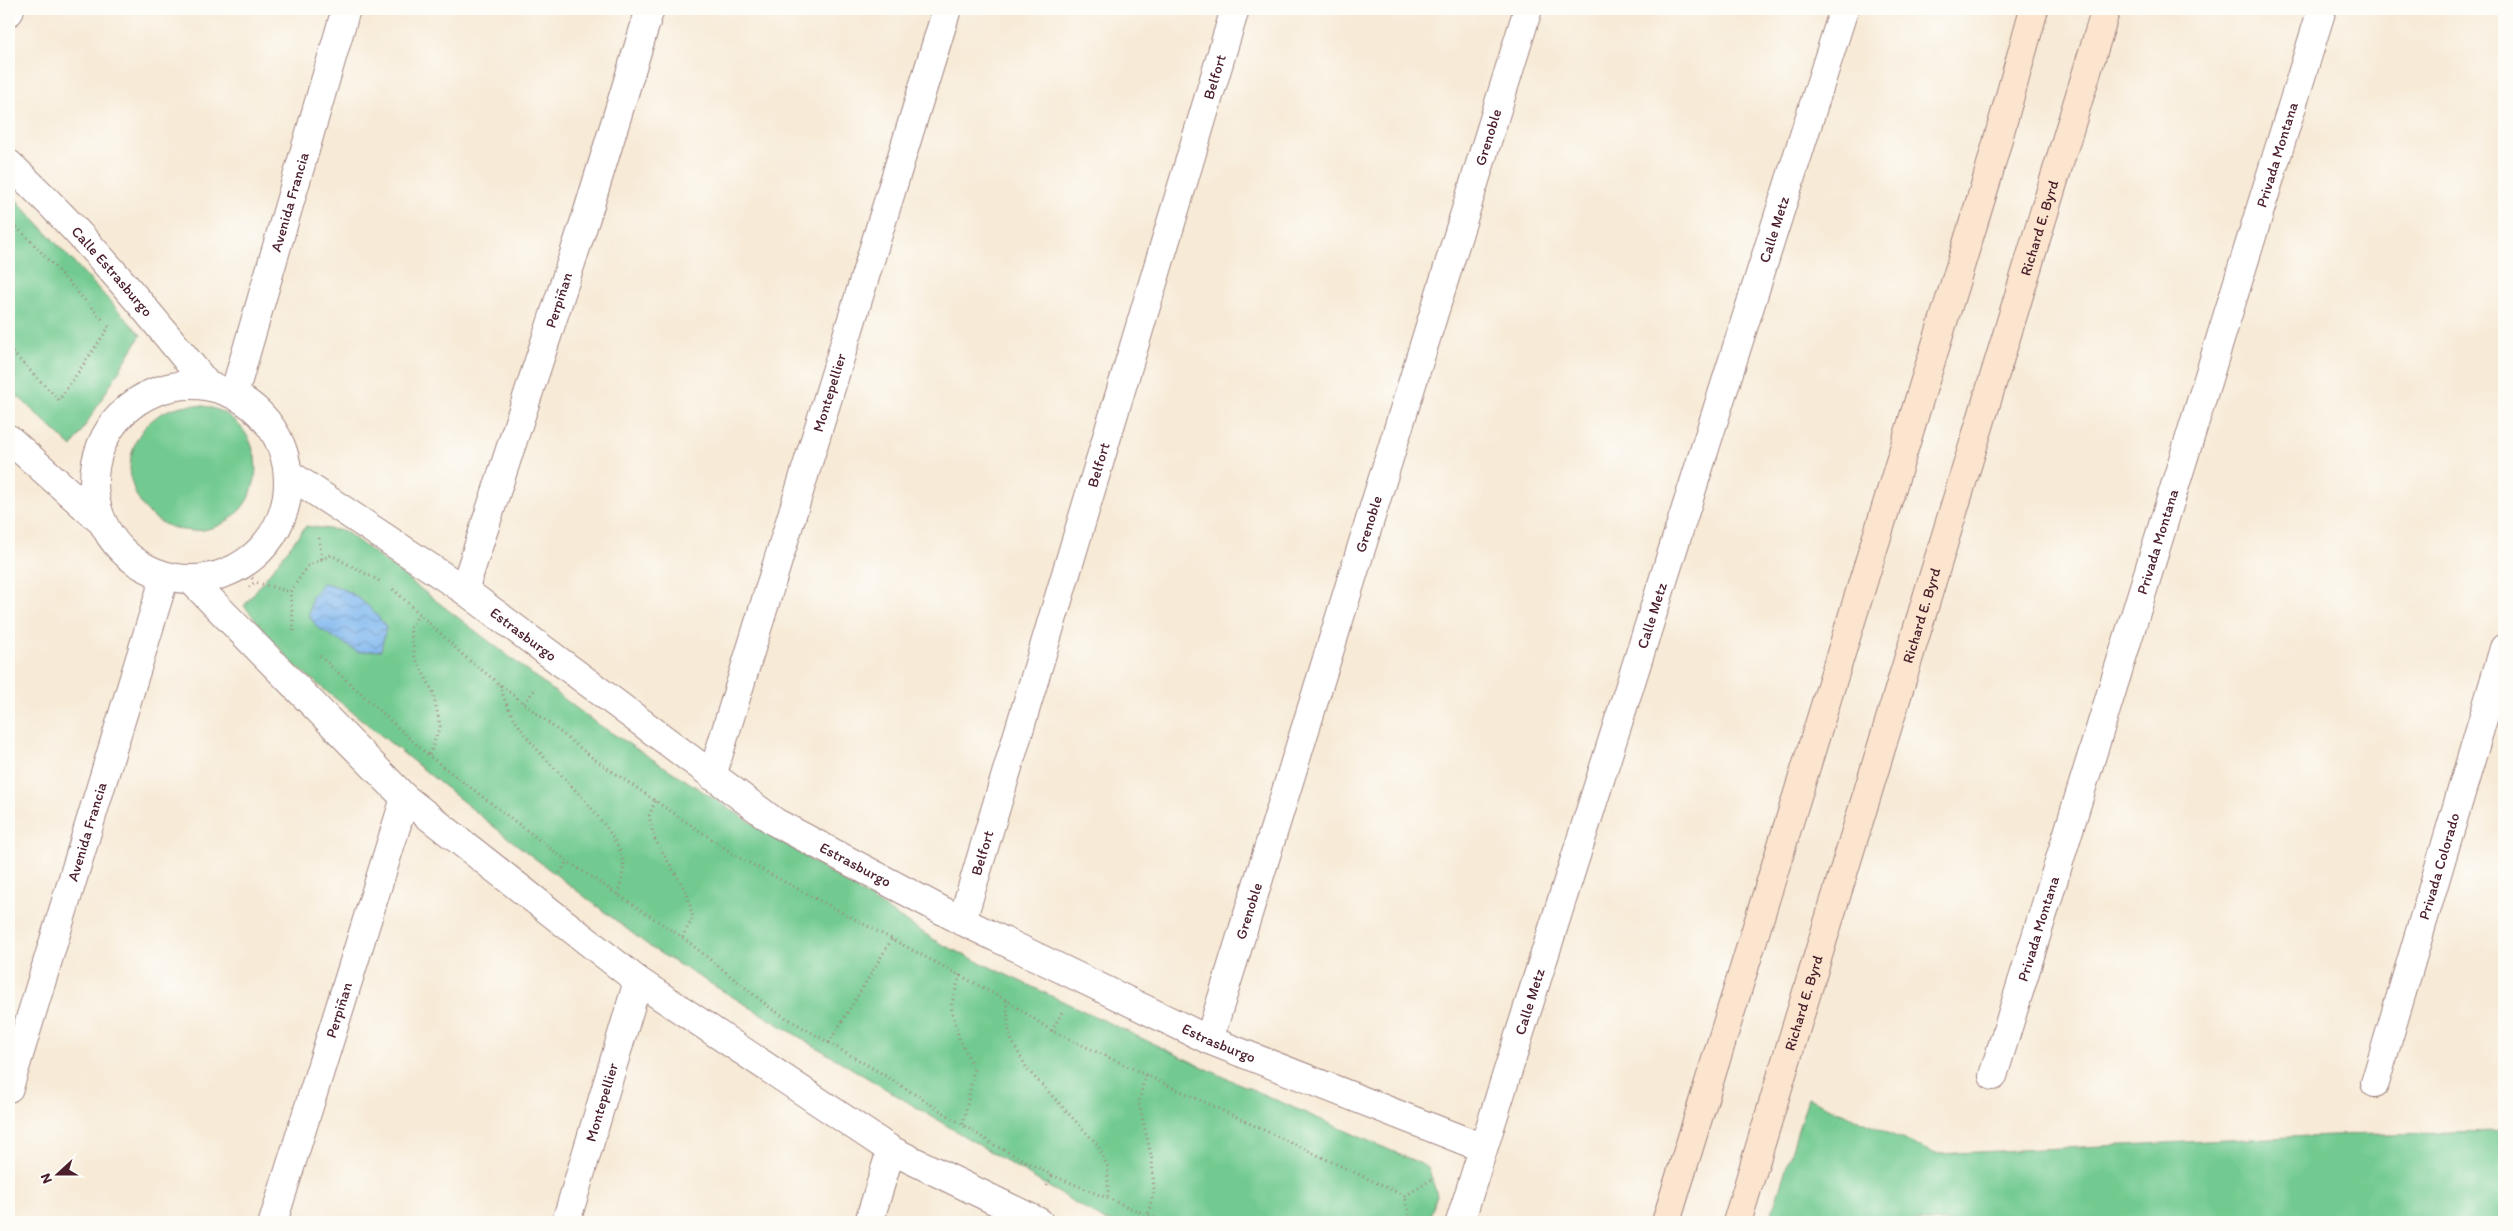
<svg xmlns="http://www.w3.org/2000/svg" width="2513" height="1231" viewBox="0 0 2513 1231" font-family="Itim,sans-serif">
<defs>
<pattern id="water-waves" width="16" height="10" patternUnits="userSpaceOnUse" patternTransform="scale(1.25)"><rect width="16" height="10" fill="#7fb7ef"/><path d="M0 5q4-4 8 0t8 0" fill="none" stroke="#6a94c2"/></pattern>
</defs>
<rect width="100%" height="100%" fill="#fdfcf7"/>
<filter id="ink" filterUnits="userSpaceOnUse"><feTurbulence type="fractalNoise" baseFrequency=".02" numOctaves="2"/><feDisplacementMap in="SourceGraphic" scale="10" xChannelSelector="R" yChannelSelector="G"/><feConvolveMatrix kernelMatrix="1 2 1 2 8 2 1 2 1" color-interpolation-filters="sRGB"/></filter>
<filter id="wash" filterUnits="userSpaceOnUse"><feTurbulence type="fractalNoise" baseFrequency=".0096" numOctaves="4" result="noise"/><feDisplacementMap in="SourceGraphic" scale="20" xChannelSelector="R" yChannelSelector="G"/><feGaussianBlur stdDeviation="1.12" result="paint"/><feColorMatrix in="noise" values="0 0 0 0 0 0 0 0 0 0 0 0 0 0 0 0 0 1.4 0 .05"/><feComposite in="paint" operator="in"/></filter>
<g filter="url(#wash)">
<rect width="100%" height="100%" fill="#f7ead6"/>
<!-- green -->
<g fill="#72ca90" stroke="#5e745e">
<path d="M9 192 141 335 72 447 9 388Z"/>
<circle cx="193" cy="468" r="63"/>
<path d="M306 526 345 531 593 721 941 944 1224 1077 1428 1167 1437 1195 1428 1222H1107L653 949 503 834 293 664 244 606Z"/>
<path d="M1808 1098 1936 1154 2331 1135 2504 1132V1222H1769Z"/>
</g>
<!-- water -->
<path fill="url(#water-waves)" stroke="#646b8d" d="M322 583C350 587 370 605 386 627L381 650 358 652 317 627 309 615 312 597Z"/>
</g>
<g filter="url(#ink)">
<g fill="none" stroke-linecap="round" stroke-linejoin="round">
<defs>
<g id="street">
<path d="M9 12 10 9"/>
<path id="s1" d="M9 164C83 232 145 308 208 386"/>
<circle cx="191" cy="482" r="97"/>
<path id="s2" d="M234 394 346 9"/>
<path d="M9 439 102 522"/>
<path id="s3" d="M289 474 464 590 775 822 962 921 1209 1040 1483 1148"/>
<path d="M191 580 405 798 638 981 891 1150 1039 1222"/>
<path id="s4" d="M464 590 588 211 650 9"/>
<path id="s5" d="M712 776 947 9"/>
<path id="s6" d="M962 921 1235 9"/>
<path id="s7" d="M1209 1040 1528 9"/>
<path id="s8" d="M1993 1076 2322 9"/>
<path id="s9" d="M2375 1083 2504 648"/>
<path id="s10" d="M9 1088 165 576"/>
<path id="s11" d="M273 1222 405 798"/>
<path id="s12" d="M566 1222 638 981"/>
<path d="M869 1222 891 1150"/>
<path id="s13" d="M1460 1222 1844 9"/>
</g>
<g id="secondary">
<path d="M1666 1222 1987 179 2034 9"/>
<path id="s14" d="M1737 1222 2106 9"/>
</g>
</defs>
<!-- street casing -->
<use href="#street" stroke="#a08480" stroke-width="30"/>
<!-- secondary casing -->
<use href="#secondary" stroke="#a08480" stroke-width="30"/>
<!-- path -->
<g stroke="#a08480" stroke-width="3" stroke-dasharray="1 4" stroke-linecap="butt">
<path d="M9 220 30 240 102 319"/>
<path d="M9 349 59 400 109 327 106 324"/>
<path d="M319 538 322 559"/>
<path d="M243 566 255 582"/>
<path d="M249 587 255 582 290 592"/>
<path d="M393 589 464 656 594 759 738 857 1006 1000 1052 1031 1405 1196 1411 1222"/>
<path d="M419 614 410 628 415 657 433 692 440 726 429 756"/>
<path d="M294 631 290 592 308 566 331 555 381 582"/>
<path d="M320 656 429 756 567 861 682 937 773 1010 886 1076 996 1146 1052 1175 1164 1222"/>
<path d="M500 685C514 740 567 774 599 818 609 830 619 845 623 861 625 870 620 885 618 895"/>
<path d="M524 703 536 688"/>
<path d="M655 801 649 816 654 838 687 893 693 918 682 937"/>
<path d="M560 873 567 861"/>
<path d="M960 975 951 1006 959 1038 974 1069 963 1125"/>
<path d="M1006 1000 1010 1037 1027 1069 1097 1144 1108 1167V1199"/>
<path d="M1052 1031 1063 1010"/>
<path d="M829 1043 892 939"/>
<path d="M1145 1075 1139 1103 1152 1160 1154 1191 1148 1214"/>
<path d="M1047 1186 1052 1175"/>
<path d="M1405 1196 1434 1178"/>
</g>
<!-- street -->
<use href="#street" stroke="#fff" stroke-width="28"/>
<!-- secondary -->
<use href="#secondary" stroke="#fbe5cf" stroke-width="28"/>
</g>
</g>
<g text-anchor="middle" stroke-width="4" stroke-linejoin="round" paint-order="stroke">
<!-- street labels -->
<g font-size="15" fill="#4a1f2b" stroke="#fdfcf7">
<text dy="5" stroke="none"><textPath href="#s6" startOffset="881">Belfort</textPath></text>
<text dy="5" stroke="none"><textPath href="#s7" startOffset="945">Grenoble</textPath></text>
<text dy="5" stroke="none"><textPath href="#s8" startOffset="964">Privada Montana</textPath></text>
<text dy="5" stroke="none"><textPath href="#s2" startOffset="200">Avenida Francia</textPath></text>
<text dy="5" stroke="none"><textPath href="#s14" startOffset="1039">Richard E. Byrd</textPath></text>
<text dy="5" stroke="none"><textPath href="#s13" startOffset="1041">Calle Metz</textPath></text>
<text dy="5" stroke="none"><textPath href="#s1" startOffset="149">Calle Estrasburgo</textPath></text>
<text dy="5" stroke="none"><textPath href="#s4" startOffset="305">Perpiñan</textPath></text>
<text dy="5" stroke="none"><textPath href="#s5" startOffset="401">Montepellier</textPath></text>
<text dy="5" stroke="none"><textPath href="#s6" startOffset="476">Belfort</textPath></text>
<text dy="5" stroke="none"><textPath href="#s7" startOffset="540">Grenoble</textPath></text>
<text dy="5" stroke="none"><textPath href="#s8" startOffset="559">Privada Montana</textPath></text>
<text dy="5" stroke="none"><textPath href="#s13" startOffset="636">Calle Metz</textPath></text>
<text dy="5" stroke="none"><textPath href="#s14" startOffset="634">Richard E. Byrd</textPath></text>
<text dy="5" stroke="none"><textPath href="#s3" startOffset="284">Estrasburgo</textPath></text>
<text dy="5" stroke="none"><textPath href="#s10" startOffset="268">Avenida Francia</textPath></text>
<text dy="5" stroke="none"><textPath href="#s6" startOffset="71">Belfort</textPath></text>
<text dy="5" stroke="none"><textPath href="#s3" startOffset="689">Estrasburgo</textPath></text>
<text dy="5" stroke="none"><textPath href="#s9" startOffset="226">Privada Colorado</textPath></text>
<text dy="5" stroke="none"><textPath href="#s7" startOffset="135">Grenoble</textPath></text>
<text dy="5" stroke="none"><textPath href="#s8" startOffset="154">Privada Montana</textPath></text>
<text dy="5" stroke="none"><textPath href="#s13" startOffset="231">Calle Metz</textPath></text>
<text dy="5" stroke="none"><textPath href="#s14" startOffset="229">Richard E. Byrd</textPath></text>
<text dy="5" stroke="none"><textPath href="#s11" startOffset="222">Perpiñan</textPath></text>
<text dy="5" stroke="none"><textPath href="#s3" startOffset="1094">Estrasburgo</textPath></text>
<text dy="5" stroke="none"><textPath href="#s12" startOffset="125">Montepellier</textPath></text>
</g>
</g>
<!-- margin -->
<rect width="2513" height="1231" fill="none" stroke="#fdfcf7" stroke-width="30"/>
<!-- north arrow -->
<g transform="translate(58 1174) rotate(249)" stroke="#fdfcf7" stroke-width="4" paint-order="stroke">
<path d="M0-4L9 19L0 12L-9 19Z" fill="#4a1f2b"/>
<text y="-8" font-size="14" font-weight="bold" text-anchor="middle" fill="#4a1f2b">N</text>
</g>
</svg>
